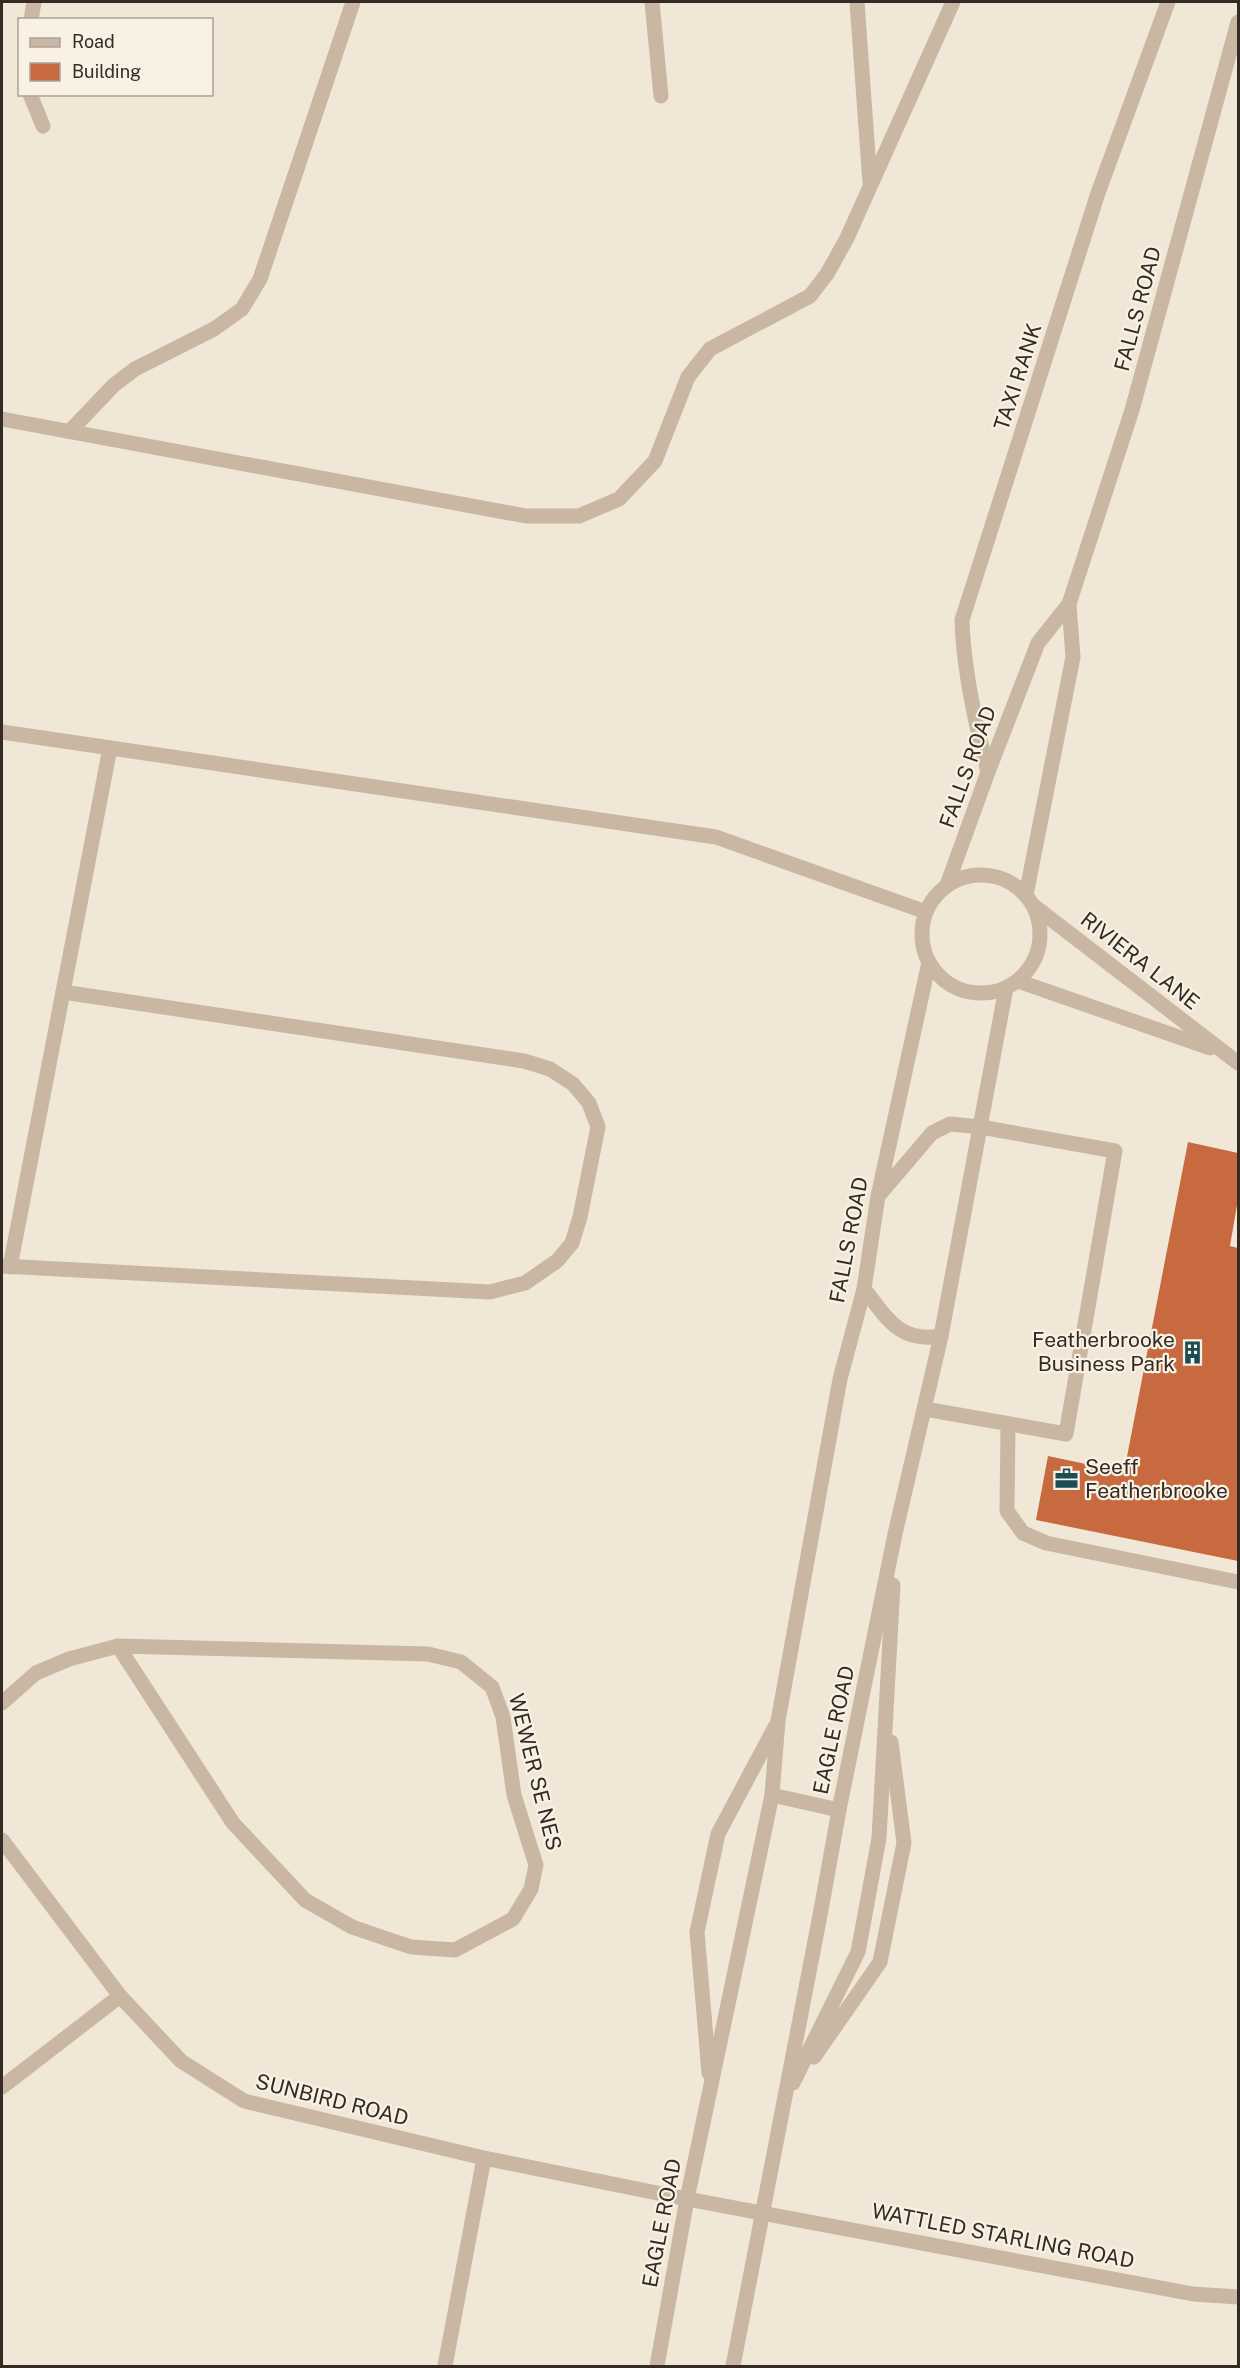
<svg xmlns="http://www.w3.org/2000/svg" width="1240" height="2368" viewBox="0 0 1240 2368" font-family="'Public Sans',sans-serif">
<rect width="100%" height="100%" fill="#f1e7d7"/>
<!-- building -->
<path fill="#c76a40" d="M1188 1142 1238 1153V1199L1230 1246 1238 1248V1561L1036 1520 1048 1456 1124 1472Z"/>
<g fill="none" stroke-linecap="round" stroke-linejoin="round">
<!-- service -->
<g stroke="#c9b7a4" stroke-width="15">
<path d="M988 772C976 726 963 667 962 620L1098 193 1168 2"/>
<path d="M925 1409 1066 1434 1115 1151 981 1127"/>
<path d="M1008 1424 1007 1511 1023 1533 1046 1543 1238 1582"/>
</g>
<!-- minor -->
<g stroke="#c9b7a4" stroke-width="15">
<path d="M652 2 661 96"/>
<path d="M857 2 870 183"/>
<path d="M31 20 34 2"/>
<path d="M30 94 43 126"/>
<path d="M2 419 526 516H579L619 499 655 461 688 377 710 349 810 296 827 274 847 238 953 2"/>
<path d="M70 431 114 385 135 369 214 329 242 309 260 279 353 2"/>
<path d="M2 732 716 837 926 912"/>
<circle cx="981" cy="934" r="59"/>
<path d="M947 885 988 772 1038 643 1069 604 1132 410 1238 22"/>
<path d="M1026 895 1073 657 1069 604"/>
<path d="M1034 906 1238 1063"/>
<path d="M1018 981 1210 1048"/>
<path d="M880 1194 932 1133 950 1124 981 1127"/>
<path d="M2 1266 490 1292 525 1283 557 1261 572 1243 580 1217 598 1127 589 1103 573 1084 550 1069 524 1061 63 992"/>
<path d="M10 1267 110 748"/>
<path d="M864 1289C887 1318 899 1343 941 1336"/>
<path d="M2 1703 36 1673 69 1659 118 1646 428 1654 461 1662 492 1687 503 1717 514 1795 536 1865 531 1889 513 1919 455 1950 411 1947 352 1927 305 1900 233 1823 118 1646"/>
<path d="M772 1795 839 1810"/>
<path d="M2 1840 120 1996 181 2061 244 2101 484 2158 687 2199 1193 2294 1238 2297"/>
<path d="M814 2057 880 1962 904 1843 891 1742"/>
<path d="M709 2073 697 1932 718 1834 775 1727"/>
<path d="M793 2083 858 1952 864 1920 879 1838 893 1585"/>
<path d="M2 2087 120 1996"/>
<path d="M445 2366 484 2158"/>
<path d="M657 2366 687 2199 772 1795 778 1721 840 1379 864 1289 878 1196 929 962"/>
<path d="M733 2366 821 1910 839 1810 895 1534 941 1336 1006 988"/>
</g>
</g>
<!-- icons -->
<defs>
<symbol id="building-bare" viewBox="-9 -9 18 18"><path d="M-4-6H4V6H1V3H-1V6H-4ZM-2.5-4.3h1.7v1.8h-1.7ZM.8-4.3h1.7v1.8H.8ZM-2.5-1h1.7V.8h-1.7ZM.8-1h1.7V.8H.8Z" fill="#1b4d55" stroke="#f9f1e3" stroke-width="2.5" paint-order="stroke"/></symbol>
<symbol id="office-bare" viewBox="-9 -9 18 18"><path d="M-6-3h4V-5.5h4V-3h4V5H-6ZM-1-4.5V-3h2v-1.5ZM-6 0V1H6V0Z" fill="#1b4d55" stroke="#f9f1e3" stroke-width="2.5" paint-order="stroke"/></symbol>
</defs>
<g fill-rule="evenodd">
<use href="#building-bare" x="1176" y="1336" width="33" height="33"/>
<use href="#office-bare" x="1050" y="1462" width="33" height="33"/>
</g>
<g text-anchor="middle" stroke-width="4.5" stroke-linejoin="round" paint-order="stroke">
<!-- street labels -->
<g font-size="21" fill="#342b25" stroke="#f9f1e3">
<text transform="translate(1138 309) rotate(-75)" y="7">FALLS ROAD</text>
<text transform="translate(1018 377) rotate(-72)" y="7">TAXI RANK</text>
<text transform="translate(968 767) rotate(-70)" y="7">FALLS ROAD</text>
<text transform="translate(1140 961) rotate(38)" y="7">RIVIERA LANE</text>
<text transform="translate(849 1240) rotate(-79)" y="7">FALLS ROAD</text>
<text transform="translate(834 1730) rotate(-78)" y="7">EAGLE ROAD</text>
<text transform="translate(535 1772) rotate(76)" y="7">WEWER SE NES</text>
<text transform="translate(332 2100) rotate(14)" y="7">SUNBIRD ROAD</text>
<text transform="translate(662 2223) rotate(-79)" y="7">EAGLE ROAD</text>
<text transform="translate(1003 2236) rotate(11)" y="7">WATTLED STARLING ROAD</text>
</g>
<!-- poi labels -->
<g font-size="21" fill="#342b25" stroke="#f9f1e3" text-anchor="end">
<text x="1175" y="1347">Featherbrooke<tspan x="1175" dy="24">Business Park</tspan></text>
<text x="1085" y="1474" text-anchor="start">Seeff<tspan x="1085" dy="24">Featherbrooke</tspan></text>
</g>
</g>
<!-- border -->
<rect width="1240" height="2368" fill="none" stroke="#342b25" stroke-width="6"/>
<!-- legend -->
<rect x="18" y="18" width="195" height="78" fill="#f9f1e3" stroke="#aaa297" stroke-width="1.5"/>
<rect x="30" y="38" width="30" height="9" fill="#c9b7a4" stroke="#aaa297" stroke-width="1.5"/>
<text x="72" y="48" font-size="18" fill="#342b25">Road</text>
<rect x="30" y="63" width="30" height="18" fill="#c76a40" stroke="#aaa297" stroke-width="1.5"/>
<text x="72" y="78" font-size="18" fill="#342b25">Building</text>
</svg>
